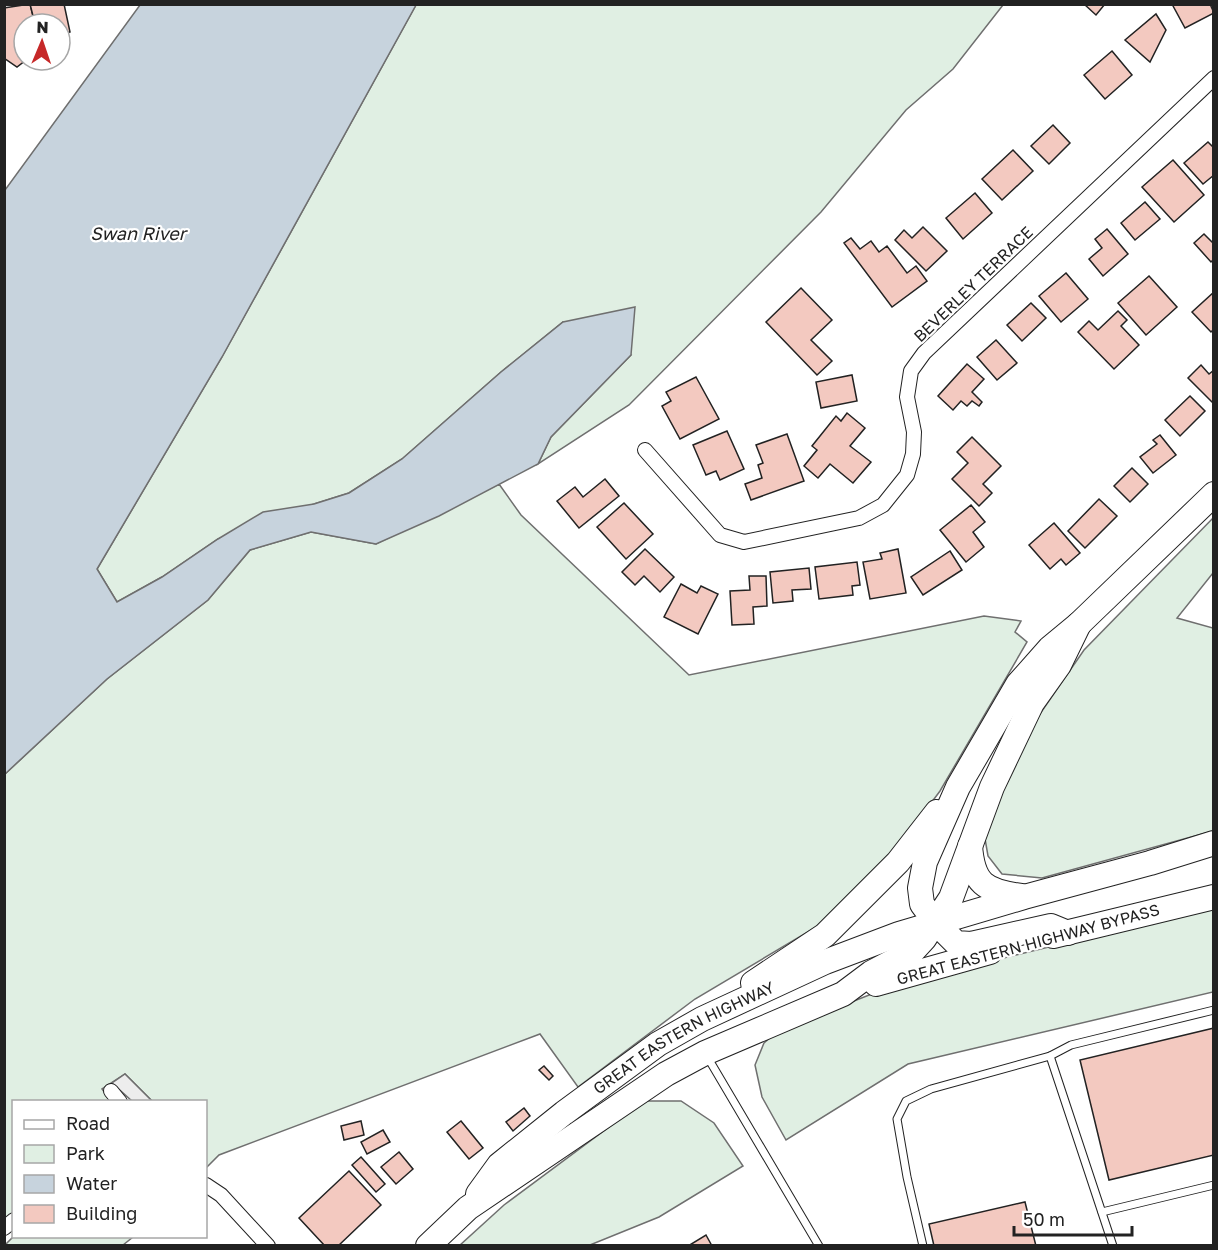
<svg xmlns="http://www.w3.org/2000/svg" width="1218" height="1250" viewBox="0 0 1218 1250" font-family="'Golos Text',sans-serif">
<rect width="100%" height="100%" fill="#fff"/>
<!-- green -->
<g fill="#e0efe3" stroke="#6f6f6f" stroke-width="1.5">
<path d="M416 5H1003L953 69 906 110 821 212 629 405 538 464 551 437 631 355 563 322 501 372 402 459 349 493 314 504 218 539 162 577 117 602 97 569 222 357Z"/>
<path d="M499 484 521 515 689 675 984 616 1021 621 1015 632 1027 642 940 791 887 862 823 923 695 999 578 1087 540 1034 219 1155 206 1168V1102L152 1101 125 1074 102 1089 111 1101 14 1102 13 1213 5 1221V774L107 679 208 600 250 550 311 532 376 544Z"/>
<path d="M1213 518V573L1177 618 1213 628V831L1042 878 1002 874 988 856 984 833 1033 724 1084 650Z"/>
<path d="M1213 907V992L908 1064 786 1140 762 1097 755 1065 764 1043 778 1031 897 984Z"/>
<path d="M644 1101H681L714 1123 743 1166 659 1217 590 1245 459 1246 504 1205Z"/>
<path d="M14 1236 133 1237 123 1245H5Z"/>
</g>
<!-- parking -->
<path fill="#ededed" stroke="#6f6f6f" stroke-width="1.5" d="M125 1074 152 1101H132L112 1083Z"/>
<!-- water -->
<path fill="#c7d3dd" stroke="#6f6f6f" stroke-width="1.5" d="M140 5H416L222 357 97 569 117 602 162 577 218 539 263 512 314 504 349 493 402 459 501 372 563 322 635 307 631 355 551 437 538 464 439 516 376 544 311 532 250 550 208 600 107 679 5 774V190Z"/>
<!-- building -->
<g fill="#f3c9c0" stroke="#222" stroke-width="1.5">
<path d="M30 4 35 24H24V60H26L17 67 4 58V8Z"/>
<path d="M30 4H64L70 32 60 35V24H35Z"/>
<path d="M1084 4H1105L1096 15Z"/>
<path d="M1172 4H1210L1214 13 1185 28Z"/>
<path d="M1156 14 1166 30 1150 62 1125 40Z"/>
<path d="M1112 51 1132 75 1105 99 1084 75Z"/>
<path d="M1053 125 1070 143 1049 164 1031 146Z"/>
<path d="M1208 142 1214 148V175L1203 184 1184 163Z"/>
<path d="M1013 150 1033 171 1002 200 982 179Z"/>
<path d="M1173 160 1204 195 1174 222 1142 187Z"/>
<path d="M975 193 992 213 963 239 946 218Z"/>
<path d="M1145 202 1160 219 1135 240 1121 223Z"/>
<path d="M923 227 947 251 926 271 895 240 904 230 912 238Z"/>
<path d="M1107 229 1128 254 1103 276 1089 259 1102 248 1095 239Z"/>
<path d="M1204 234 1214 244V259L1211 262 1194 243Z"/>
<path d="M851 238 860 249 871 241 879 252 887 246 907 273 916 266 927 281 892 307 844 243Z"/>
<path d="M1066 273 1088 299 1061 322 1039 296Z"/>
<path d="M1149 276 1177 307 1146 335 1118 303Z"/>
<path d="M801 288 832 320 811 340 832 361 817 375 766 322Z"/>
<path d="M1214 292V329L1211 332 1192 312Z"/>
<path d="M1031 303 1046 318 1022 341 1007 325Z"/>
<path d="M1118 311 1127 320 1121 326 1139 345 1114 369 1078 332 1089 321 1098 330Z"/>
<path d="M996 340 1017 363 997 380 977 357Z"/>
<path d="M967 364 984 379 972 392 982 402 979 406 972 401 967 406 961 401 953 410 938 396Z"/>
<path d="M1201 365 1209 374 1214 370V404L1188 378Z"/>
<path d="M852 375 857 401 821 408 816 382Z"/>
<path d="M696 377 719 419 680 439 662 406 671 401 666 392Z"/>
<path d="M1190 396 1205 411 1180 436 1165 420Z"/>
<path d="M847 413 865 428 850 446 871 462 853 483 830 464 818 478 804 466 817 450 812 446 836 416 841 421Z"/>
<path d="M727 431 744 469 720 480 716 471 706 475 693 445Z"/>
<path d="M787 434 804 481 751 500 745 484 762 478 758 465 763 463 756 445Z"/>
<path d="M1160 435 1176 455 1153 473 1140 457 1157 444 1153 440Z"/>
<path d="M972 437 1001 466 983 484 992 493 979 506 952 479 968 463 957 452Z"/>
<path d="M1132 468 1148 484 1130 502 1114 486Z"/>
<path d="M605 479 619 496 579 528 557 501 575 487 583 497Z"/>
<path d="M1099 499 1117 516 1085 548 1068 531Z"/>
<path d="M624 503 653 534 626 559 597 527Z"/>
<path d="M971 505 985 522 973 532 984 547 966 562 940 530Z"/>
<path d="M1054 523 1080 553 1066 565 1061 559 1050 569 1029 545Z"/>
<path d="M645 549 674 577 660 592 644 576 635 585 622 572Z"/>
<path d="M898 549 906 593 870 599 863 562 882 559 880 553Z"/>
<path d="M950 551 962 570 923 595 911 577Z"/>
<path d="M857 562 860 585 852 586 853 595 819 599 815 567Z"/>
<path d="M809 568 811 589 792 590 793 601 773 603 770 572Z"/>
<path d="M749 576H766L767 606 753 607 754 624 732 625 730 591 750 590Z"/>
<path d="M681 584 697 593 701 586 718 594 698 634 664 617Z"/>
<path d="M1214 1028V1155L1109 1180 1080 1060Z"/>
<path d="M544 1066 553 1076 549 1080 539 1070Z"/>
<path d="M524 1108 530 1116 513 1131 506 1122Z"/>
<path d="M361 1121 364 1135 344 1140 341 1126Z"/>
<path d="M461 1121 483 1148 469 1159 447 1132Z"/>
<path d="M383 1130 390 1142 367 1154 361 1142Z"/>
<path d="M399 1152 413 1169 396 1184 381 1167Z"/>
<path d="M361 1157 385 1184 376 1192 352 1165Z"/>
<path d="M349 1171 381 1205 338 1246H325L299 1218Z"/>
<path d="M1025 1202 1036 1246H934L929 1224Z"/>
<path d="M706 1235 712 1246H688Z"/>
</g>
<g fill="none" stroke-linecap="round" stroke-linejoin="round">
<defs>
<g id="service">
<path d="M1050 1056 1071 1045 1214 1010"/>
<path d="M708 1058 819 1246"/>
<path d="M1102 1212 1214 1185"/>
<path d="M923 1246 907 1177 897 1119 906 1101 931 1089 1050 1056 1113 1246"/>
</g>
<g id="minor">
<path d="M645 450 720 535 744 542 859 518 883 505 907 475 913 454 914 432 907 397 911 371 924 353 1214 78"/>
<path d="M111 1091 120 1102"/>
<path d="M206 1185 221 1195 268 1246"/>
<path d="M4 1228 14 1220"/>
</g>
<g id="trunk">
<path d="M970 846C973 884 985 891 1021 896"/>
<path d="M1068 933 1051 926 971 944 956 943 936 923 922 904 920 888 925 862 958 787 1018 684 1050 648 1079 624 1214 494"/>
<path d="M1053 936 1214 897"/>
<path d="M753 983 825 935 898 862 937 812"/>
<path d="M876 984 990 952"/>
<path id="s1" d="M478 1194 499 1165 564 1113 658 1044 702 1019 825 962 899 934 1024 897 1150 863 1214 843"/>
<path d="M428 1246 468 1208 666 1074 705 1053 843 994 871 973 913 951 924 939 951 898 992 787 1032 703 1059 665 1079 624"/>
</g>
</defs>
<!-- service casing -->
<use href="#service" stroke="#222" stroke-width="9"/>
<!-- minor casing -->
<use href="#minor" stroke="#222" stroke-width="16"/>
<!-- trunk casing -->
<use href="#trunk" stroke="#222" stroke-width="26"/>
<!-- service -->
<use href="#service" stroke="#fff" stroke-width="7"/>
<!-- minor -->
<use href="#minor" stroke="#fff" stroke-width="14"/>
<!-- trunk -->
<use href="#trunk" stroke="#fff" stroke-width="24"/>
</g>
<g text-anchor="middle" stroke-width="4.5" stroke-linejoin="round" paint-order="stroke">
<!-- street labels -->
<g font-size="16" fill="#222" stroke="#fff">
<text transform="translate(973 284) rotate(-44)" y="6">BEVERLEY TERRACE</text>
<text transform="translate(1028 944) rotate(-15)" y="6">GREAT EASTERN HIGHWAY BYPASS</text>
<text dy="6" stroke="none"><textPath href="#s1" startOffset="261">GREAT EASTERN HIGHWAY</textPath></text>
</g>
<!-- water labels -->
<g font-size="18" font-style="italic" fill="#222" stroke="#fff">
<text x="138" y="240">Swan River</text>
</g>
</g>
<!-- border -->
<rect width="1218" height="1250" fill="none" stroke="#222222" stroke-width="12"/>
<!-- legend -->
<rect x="12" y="1100" width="195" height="138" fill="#ffffff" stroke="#a7a7a7" stroke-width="1.5"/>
<rect x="24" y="1120" width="30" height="9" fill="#ffffff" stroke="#a7a7a7" stroke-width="1.5"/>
<text x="66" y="1130" font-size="18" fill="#222222">Road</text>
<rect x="24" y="1145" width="30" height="18" fill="#e0efe3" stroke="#a7a7a7" stroke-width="1.5"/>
<text x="66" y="1160" font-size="18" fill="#222222">Park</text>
<rect x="24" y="1175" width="30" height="18" fill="#c7d3dd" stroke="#a7a7a7" stroke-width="1.5"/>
<text x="66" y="1190" font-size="18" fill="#222222">Water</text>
<rect x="24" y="1205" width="30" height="18" fill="#f3c9c0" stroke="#a7a7a7" stroke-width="1.5"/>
<text x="66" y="1220" font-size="18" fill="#222222">Building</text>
<!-- north arrow -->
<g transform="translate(42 42) rotate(2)"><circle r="28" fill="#ffffff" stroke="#a7a7a7" stroke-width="1.5"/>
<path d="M0-4.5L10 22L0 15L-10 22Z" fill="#c62828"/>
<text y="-9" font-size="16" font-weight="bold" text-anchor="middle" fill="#222222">N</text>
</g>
<!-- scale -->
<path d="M1014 1226v9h118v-9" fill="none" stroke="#222222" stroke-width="3"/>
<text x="1023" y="1226" font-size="18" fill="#222222" stroke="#ffffff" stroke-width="4.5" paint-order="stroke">50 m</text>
</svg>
